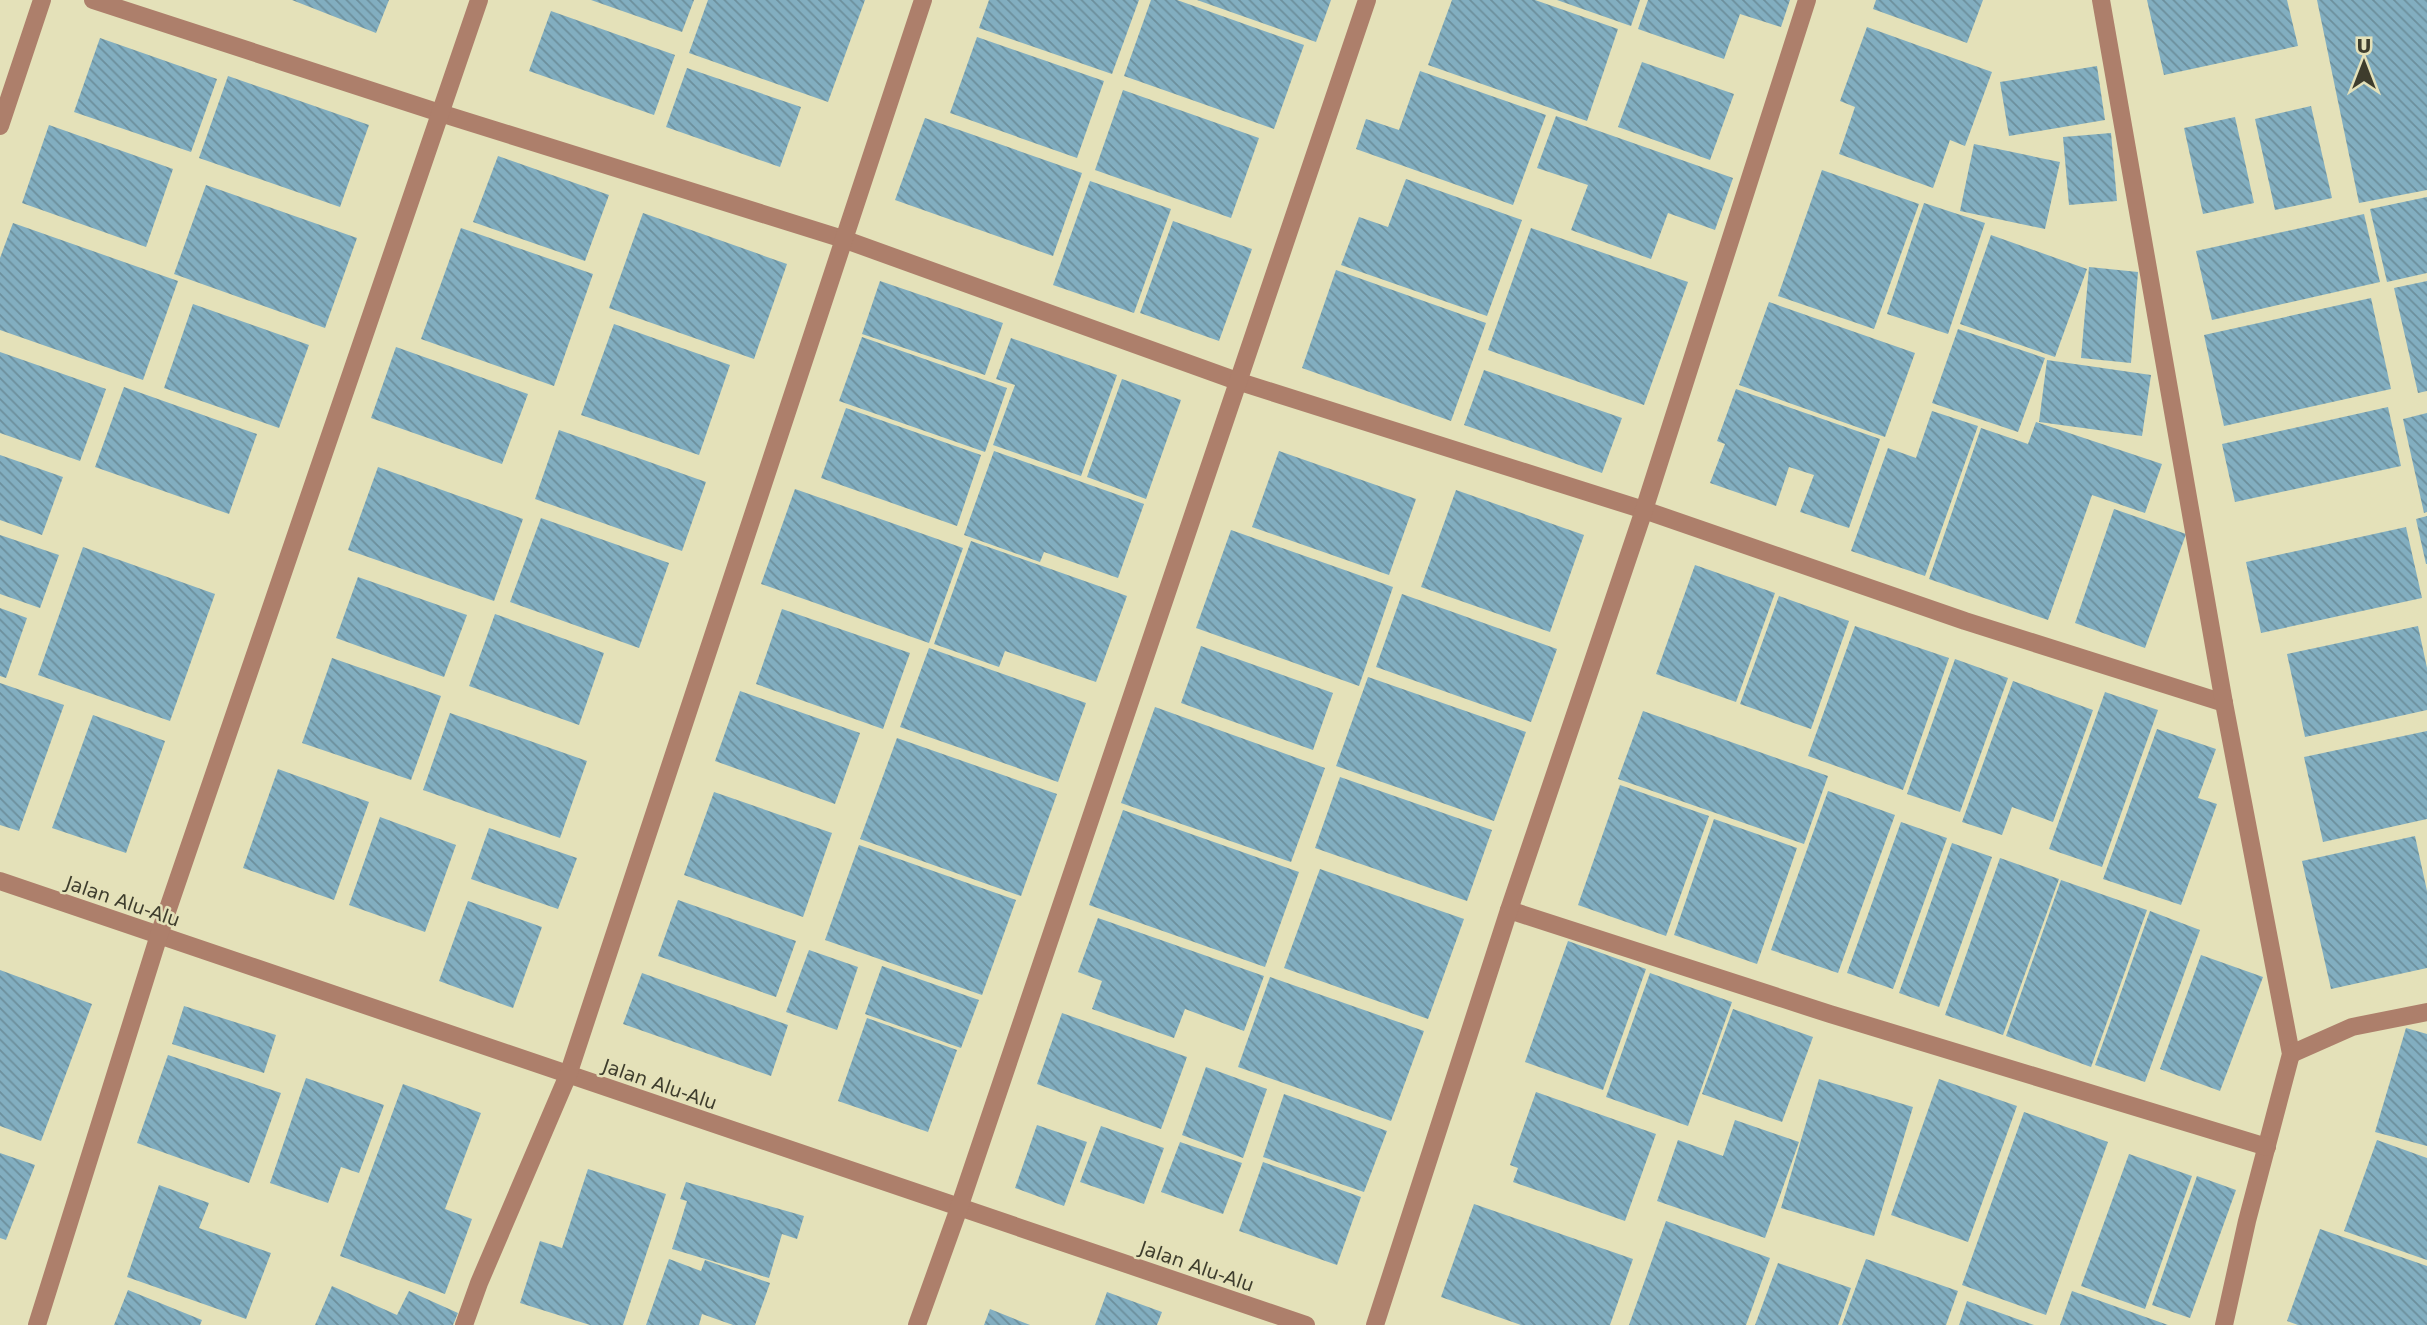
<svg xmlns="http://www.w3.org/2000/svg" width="2427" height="1325" viewBox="0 0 2427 1325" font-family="'DejaVu Sans',sans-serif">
<defs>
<pattern id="building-back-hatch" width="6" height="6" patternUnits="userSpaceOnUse" patternTransform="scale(1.75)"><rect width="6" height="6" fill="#82aec0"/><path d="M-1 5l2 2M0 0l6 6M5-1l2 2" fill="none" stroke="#6c8f9c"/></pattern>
</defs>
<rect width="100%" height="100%" fill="#e4e1b9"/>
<!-- building -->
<g fill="url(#building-back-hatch)">
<path d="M292 0H389L376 33Z"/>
<path d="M591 0H694L682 32Z"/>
<path d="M708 0H865L828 102 689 53Z"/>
<path d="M989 0H1139L1112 74 979 28Z"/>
<path d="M1151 0H1177L1304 45 1274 129 1124 76Z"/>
<path d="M1197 0H1331L1316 42Z"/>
<path d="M1452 0H1535L1618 29 1587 121 1428 65Z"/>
<path d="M1557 0H1640L1631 26Z"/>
<path d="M1648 0H1790L1781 27 1740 14 1724 59 1638 29Z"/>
<path d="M1876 0H1983L1967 43 1873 9Z"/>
<path d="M2147 0H2287L2298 46 2164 75Z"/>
<path d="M2317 0H2427V190L2359 203Z"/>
<path d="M551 11 675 55 654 115 529 71Z"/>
<path d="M1867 27 1992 72 1965 146 1950 140 1933 188 1839 154 1855 107 1840 101Z"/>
<path d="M977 37 1104 81 1077 158 950 113Z"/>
<path d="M100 38 217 79 191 152 74 112Z"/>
<path d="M1642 62 1734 94 1710 160 1618 127Z"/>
<path d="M2097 66 2105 120 2009 136 2000 82Z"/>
<path d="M687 68 801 107 780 167 666 127Z"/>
<path d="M1420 71 1546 115 1513 205 1356 149 1366 119 1399 130Z"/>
<path d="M228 76 369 125 340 207 199 158Z"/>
<path d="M1123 90 1259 138 1231 218 1095 170Z"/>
<path d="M2311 106 2332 198 2275 210 2255 119Z"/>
<path d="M1556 116 1733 178 1715 230 1668 213 1651 259 1571 230 1588 185 1537 168Z"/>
<path d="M2235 117 2254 203 2203 214 2184 128Z"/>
<path d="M925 118 1082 173 1053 256 895 200Z"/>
<path d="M49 125 173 169 146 247 22 203Z"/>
<path d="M2111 133 2117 201 2069 205 2063 137Z"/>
<path d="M1974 144 2060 162 2045 229 1960 211Z"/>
<path d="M498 156 609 195 585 261 473 222Z"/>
<path d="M1822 170 1919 204 1874 329 1778 296Z"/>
<path d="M1406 179 1522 220 1487 316 1341 265 1359 217 1388 227Z"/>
<path d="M1090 181 1171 209 1134 313 1053 285Z"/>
<path d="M206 185 357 238 325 328 174 274Z"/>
<path d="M2427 197V273L2387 282 2370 209Z"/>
<path d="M1924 203 1985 223 1948 334 1887 314Z"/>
<path d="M643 213 787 264 754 359 609 308Z"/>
<path d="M2364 214 2380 282 2212 320 2196 251Z"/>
<path d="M1173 221 1252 249 1219 341 1140 313Z"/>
<path d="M13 223 178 281 143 380 0 330V258Z"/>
<path d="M461 228 593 274 554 386 421 339Z"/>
<path d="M1531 228 1688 282 1644 405 1488 350Z"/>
<path d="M1991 235 2087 269 2055 357 1960 324Z"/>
<path d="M2089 267 2138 272 2131 363 2081 358Z"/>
<path d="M1336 270 1486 323 1451 421 1302 368Z"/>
<path d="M880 281 1003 323 985 375 862 334Z"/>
<path d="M2427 281V391L2418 393 2394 288Z"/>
<path d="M2371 298 2391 389 2224 426 2204 335Z"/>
<path d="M1769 302 1915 353 1885 437 1739 385Z"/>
<path d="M193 304 309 345 279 428 164 388Z"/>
<path d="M614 324 730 365 699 455 581 415Z"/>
<path d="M1958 329 2045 358 2018 432 1932 403Z"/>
<path d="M862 337 1007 388 985 452 839 401Z"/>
<path d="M1011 338 1117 375 1081 476 993 445 1015 385 996 379Z"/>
<path d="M396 347 528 394 502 464 371 418Z"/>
<path d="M0 352 106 389 80 461 0 433Z"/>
<path d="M2047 360 2151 375 2142 436 2039 422Z"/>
<path d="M1484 370 1622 418 1602 473 1464 425Z"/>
<path d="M1122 379 1181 400 1146 499 1087 477Z"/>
<path d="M124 387 257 434 229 514 95 467Z"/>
<path d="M1736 389 1880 439 1849 528 1800 512 1814 475 1789 467 1776 506 1710 483 1725 444 1717 441Z"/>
<path d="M2388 407 2401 466 2235 502 2222 444Z"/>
<path d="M846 408 981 455 957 526 821 478Z"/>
<path d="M1932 411 1978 426 1925 576 1851 551 1888 448 1916 458Z"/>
<path d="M2427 413V512L2424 513 2403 419Z"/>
<path d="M2036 422 2162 464 2145 513 2092 495 2048 620 1929 579 1981 428 2028 444Z"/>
<path d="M559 430 706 482 682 551 535 499Z"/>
<path d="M994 451 1144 504 1118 578 1044 552 1040 562 964 535Z"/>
<path d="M1279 451 1416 499 1389 575 1252 527Z"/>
<path d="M0 455 63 477 42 535 0 520Z"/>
<path d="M378 467 523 519 494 601 348 550Z"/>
<path d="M795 489 963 548 929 643 761 584Z"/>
<path d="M1456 490 1584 535 1550 632 1421 587Z"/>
<path d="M2114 509 2186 534 2145 648 2075 623Z"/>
<path d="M2427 516V564H2426L2416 519Z"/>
<path d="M541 518 669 563 639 648 510 602Z"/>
<path d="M2406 527 2422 598 2261 633 2246 562Z"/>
<path d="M1231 530 1393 587 1359 686 1196 628Z"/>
<path d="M0 535 59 555 40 608 0 594Z"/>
<path d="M971 541 1127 596 1096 682 1005 651 999 667 934 644Z"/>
<path d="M83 547 215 594 170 721 38 675Z"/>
<path d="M1695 565 1775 593 1736 702 1656 674Z"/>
<path d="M358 577 467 615 444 677 336 638Z"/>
<path d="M1402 594 1557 649 1531 722 1376 667Z"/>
<path d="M1779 596 1849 621 1811 729 1740 704Z"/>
<path d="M0 608 27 618 6 678 0 676Z"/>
<path d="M782 609 910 653 883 729 756 684Z"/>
<path d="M495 614 604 653 579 725 469 686Z"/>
<path d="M1855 626 1949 658 1903 790 1808 756Z"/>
<path d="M2418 626 2427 668V710L2305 737 2287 654Z"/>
<path d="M1201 646 1333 693 1313 750 1181 703Z"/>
<path d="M929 648 1086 703 1058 782 900 727Z"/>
<path d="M332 658 441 696 411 780 302 743Z"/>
<path d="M1955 659 2008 678 1960 812 1907 794Z"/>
<path d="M1368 677 1526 732 1494 821 1336 766Z"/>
<path d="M2013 681 2093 710 2053 822 2012 807 2002 835 1962 822Z"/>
<path d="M0 683 64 705 19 831 0 825Z"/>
<path d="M740 691 860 733 835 804 715 761Z"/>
<path d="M2105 692 2158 710 2102 867 2049 849Z"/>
<path d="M1155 707 1325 768 1291 862 1121 803Z"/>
<path d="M1643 711 1828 776 1804 844 1618 779Z"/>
<path d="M450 713 587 761 560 838 423 790Z"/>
<path d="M93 715 165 741 126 853 52 828Z"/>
<path d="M2157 729 2216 749 2198 798 2217 804 2181 905 2103 879Z"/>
<path d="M2427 731V819L2323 842 2304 757Z"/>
<path d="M897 738 1057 794 1021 896 860 839Z"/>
<path d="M278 769 369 802 334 900 243 868Z"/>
<path d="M1340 777 1492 830 1467 901 1315 848Z"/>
<path d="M1620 785 1709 816 1666 936 1578 905Z"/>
<path d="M1828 791 1895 815 1838 973 1771 950Z"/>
<path d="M714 792 832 833 803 917 684 875Z"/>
<path d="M1123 810 1299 872 1265 967 1089 905Z"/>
<path d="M380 817 456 845 425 932 349 905Z"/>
<path d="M1714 819 1797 848 1757 964 1674 935Z"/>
<path d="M1901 822 1947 838 1893 989 1847 973Z"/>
<path d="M489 828 577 858 558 909 471 879Z"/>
<path d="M2415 836 2427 891V968L2331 989 2302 861Z"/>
<path d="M1952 843 1992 857 1939 1007 1899 993Z"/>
<path d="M859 845 1016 900 982 995 825 940Z"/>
<path d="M2000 858 2059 879 2003 1035 1945 1015Z"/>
<path d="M1320 869 1464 919 1428 1019 1284 968Z"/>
<path d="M2061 880 2147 910 2091 1067 2006 1036Z"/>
<path d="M678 900 796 941 776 997 658 956Z"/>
<path d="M468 901 542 927 513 1008 439 981Z"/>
<path d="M2150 911 2200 930 2145 1082 2095 1065Z"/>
<path d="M1098 918 1264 976 1244 1031 1185 1009 1174 1038 1092 1009 1102 981 1078 972Z"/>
<path d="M1568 941 1646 969 1603 1090 1525 1062Z"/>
<path d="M809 950 858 967 837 1030 786 1012Z"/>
<path d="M2201 955 2263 977 2220 1091 2160 1069Z"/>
<path d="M882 966 979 1000 961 1048 865 1014Z"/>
<path d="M0 970 92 1004 41 1141 0 1126Z"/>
<path d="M642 973 788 1025 771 1076 623 1024Z"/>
<path d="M1650 973 1732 1002 1688 1126 1606 1097Z"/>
<path d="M1270 977 1424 1031 1391 1121 1238 1067Z"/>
<path d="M184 1006 276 1035 264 1073 172 1044Z"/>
<path d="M1733 1009 1813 1037 1782 1122 1702 1094Z"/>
<path d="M1062 1013 1187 1057 1161 1129 1037 1084Z"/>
<path d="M867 1018 957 1050 928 1132 838 1101Z"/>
<path d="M2406 1028 2427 1034V1146L2375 1132Z"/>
<path d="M168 1055 281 1093 249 1183 137 1143Z"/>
<path d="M1206 1067 1267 1089 1243 1158 1182 1135Z"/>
<path d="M306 1078 384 1105 359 1173 341 1167 328 1203 270 1183Z"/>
<path d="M1819 1079 1913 1107 1874 1236 1781 1208Z"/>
<path d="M1939 1079 2017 1106 1968 1242 1891 1215Z"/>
<path d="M403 1084 481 1113 445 1209 472 1219 445 1294 340 1256Z"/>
<path d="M1536 1092 1656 1134 1625 1221 1513 1182 1518 1168 1510 1165Z"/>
<path d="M1284 1094 1387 1131 1364 1192 1263 1157Z"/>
<path d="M2024 1112 2108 1142 2046 1315 1962 1285Z"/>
<path d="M1735 1120 1799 1142 1765 1238 1657 1201 1678 1140 1723 1156Z"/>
<path d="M1037 1125 1087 1142 1064 1206 1015 1188Z"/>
<path d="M1101 1126 1164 1148 1144 1204 1080 1182Z"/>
<path d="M2377 1140 2427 1158V1260L2344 1231Z"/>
<path d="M1180 1142 1242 1163 1223 1214 1161 1192Z"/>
<path d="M0 1153 35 1165 6 1240 0 1238Z"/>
<path d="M2129 1154 2192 1176 2145 1309 2081 1286Z"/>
<path d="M1263 1162 1361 1197 1337 1265 1239 1231Z"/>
<path d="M588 1169 666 1194 623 1325H590L520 1303 540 1241 562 1248Z"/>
<path d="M2197 1176 2236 1190 2190 1318 2152 1305Z"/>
<path d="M686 1182 804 1216 797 1239 782 1234 769 1278 672 1249 687 1201 680 1199Z"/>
<path d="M159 1185 209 1203 199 1228 271 1253 246 1319 127 1277Z"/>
<path d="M1474 1204 1633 1259 1610 1325H1521L1441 1297Z"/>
<path d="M1666 1221 1770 1258 1746 1325H1629Z"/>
<path d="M2320 1229 2427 1266V1325H2298L2287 1321Z"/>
<path d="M669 1259 701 1271 705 1260 770 1283 755 1325H733L702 1314 699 1325H646Z"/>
<path d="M1866 1259 1958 1291 1946 1325H1842Z"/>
<path d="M1778 1263 1851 1288 1838 1325H1755Z"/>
<path d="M332 1286 397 1315 409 1291 458 1313 453 1325H315Z"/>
<path d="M128 1290 202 1320 200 1325H114Z"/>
<path d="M2072 1291 2168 1325H2060Z"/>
<path d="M1107 1292 1162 1312 1157 1325H1095Z"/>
<path d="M1967 1301 2034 1325H1959Z"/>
<path d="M990 1309 1030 1325H984Z"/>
</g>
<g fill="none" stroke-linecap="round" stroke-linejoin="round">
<!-- minor -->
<g stroke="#ad7f6b" stroke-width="18">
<path d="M93 0 440 113 843 239 1237 381 1644 510 1965 621 2224 703"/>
<path d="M2101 0 2224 703 2291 1054 2247 1221 2224 1325"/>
<path d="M0 126 42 0"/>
<path d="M0 881 1306 1325"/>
<path d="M1509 910 1830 1014 2267 1147"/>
<path d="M2291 1054 2352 1027 2427 1012"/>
<path d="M37 1325 159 935 479 0"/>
<path d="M464 1325 479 1283 568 1075 923 0"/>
<path d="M917 1325 959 1208 1367 0"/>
<path d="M1375 1325 1509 910 1644 510 1807 0"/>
</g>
</g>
<g text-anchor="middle" stroke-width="5" stroke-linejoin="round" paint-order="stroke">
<!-- street labels -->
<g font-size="19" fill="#3e3d2d" stroke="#e4e1b9">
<text transform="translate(123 901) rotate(19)" y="7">Jalan Alu-Alu</text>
<text transform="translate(660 1084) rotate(19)" y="7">Jalan Alu-Alu</text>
<text transform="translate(1197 1266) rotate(19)" y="7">Jalan Alu-Alu</text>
</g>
</g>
<!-- north arrow -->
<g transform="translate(2364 63)" stroke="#e4e1b9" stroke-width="5" paint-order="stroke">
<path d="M0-5L12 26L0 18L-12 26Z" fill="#3e3d2d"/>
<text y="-10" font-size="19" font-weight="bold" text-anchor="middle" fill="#3e3d2d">U</text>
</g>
</svg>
